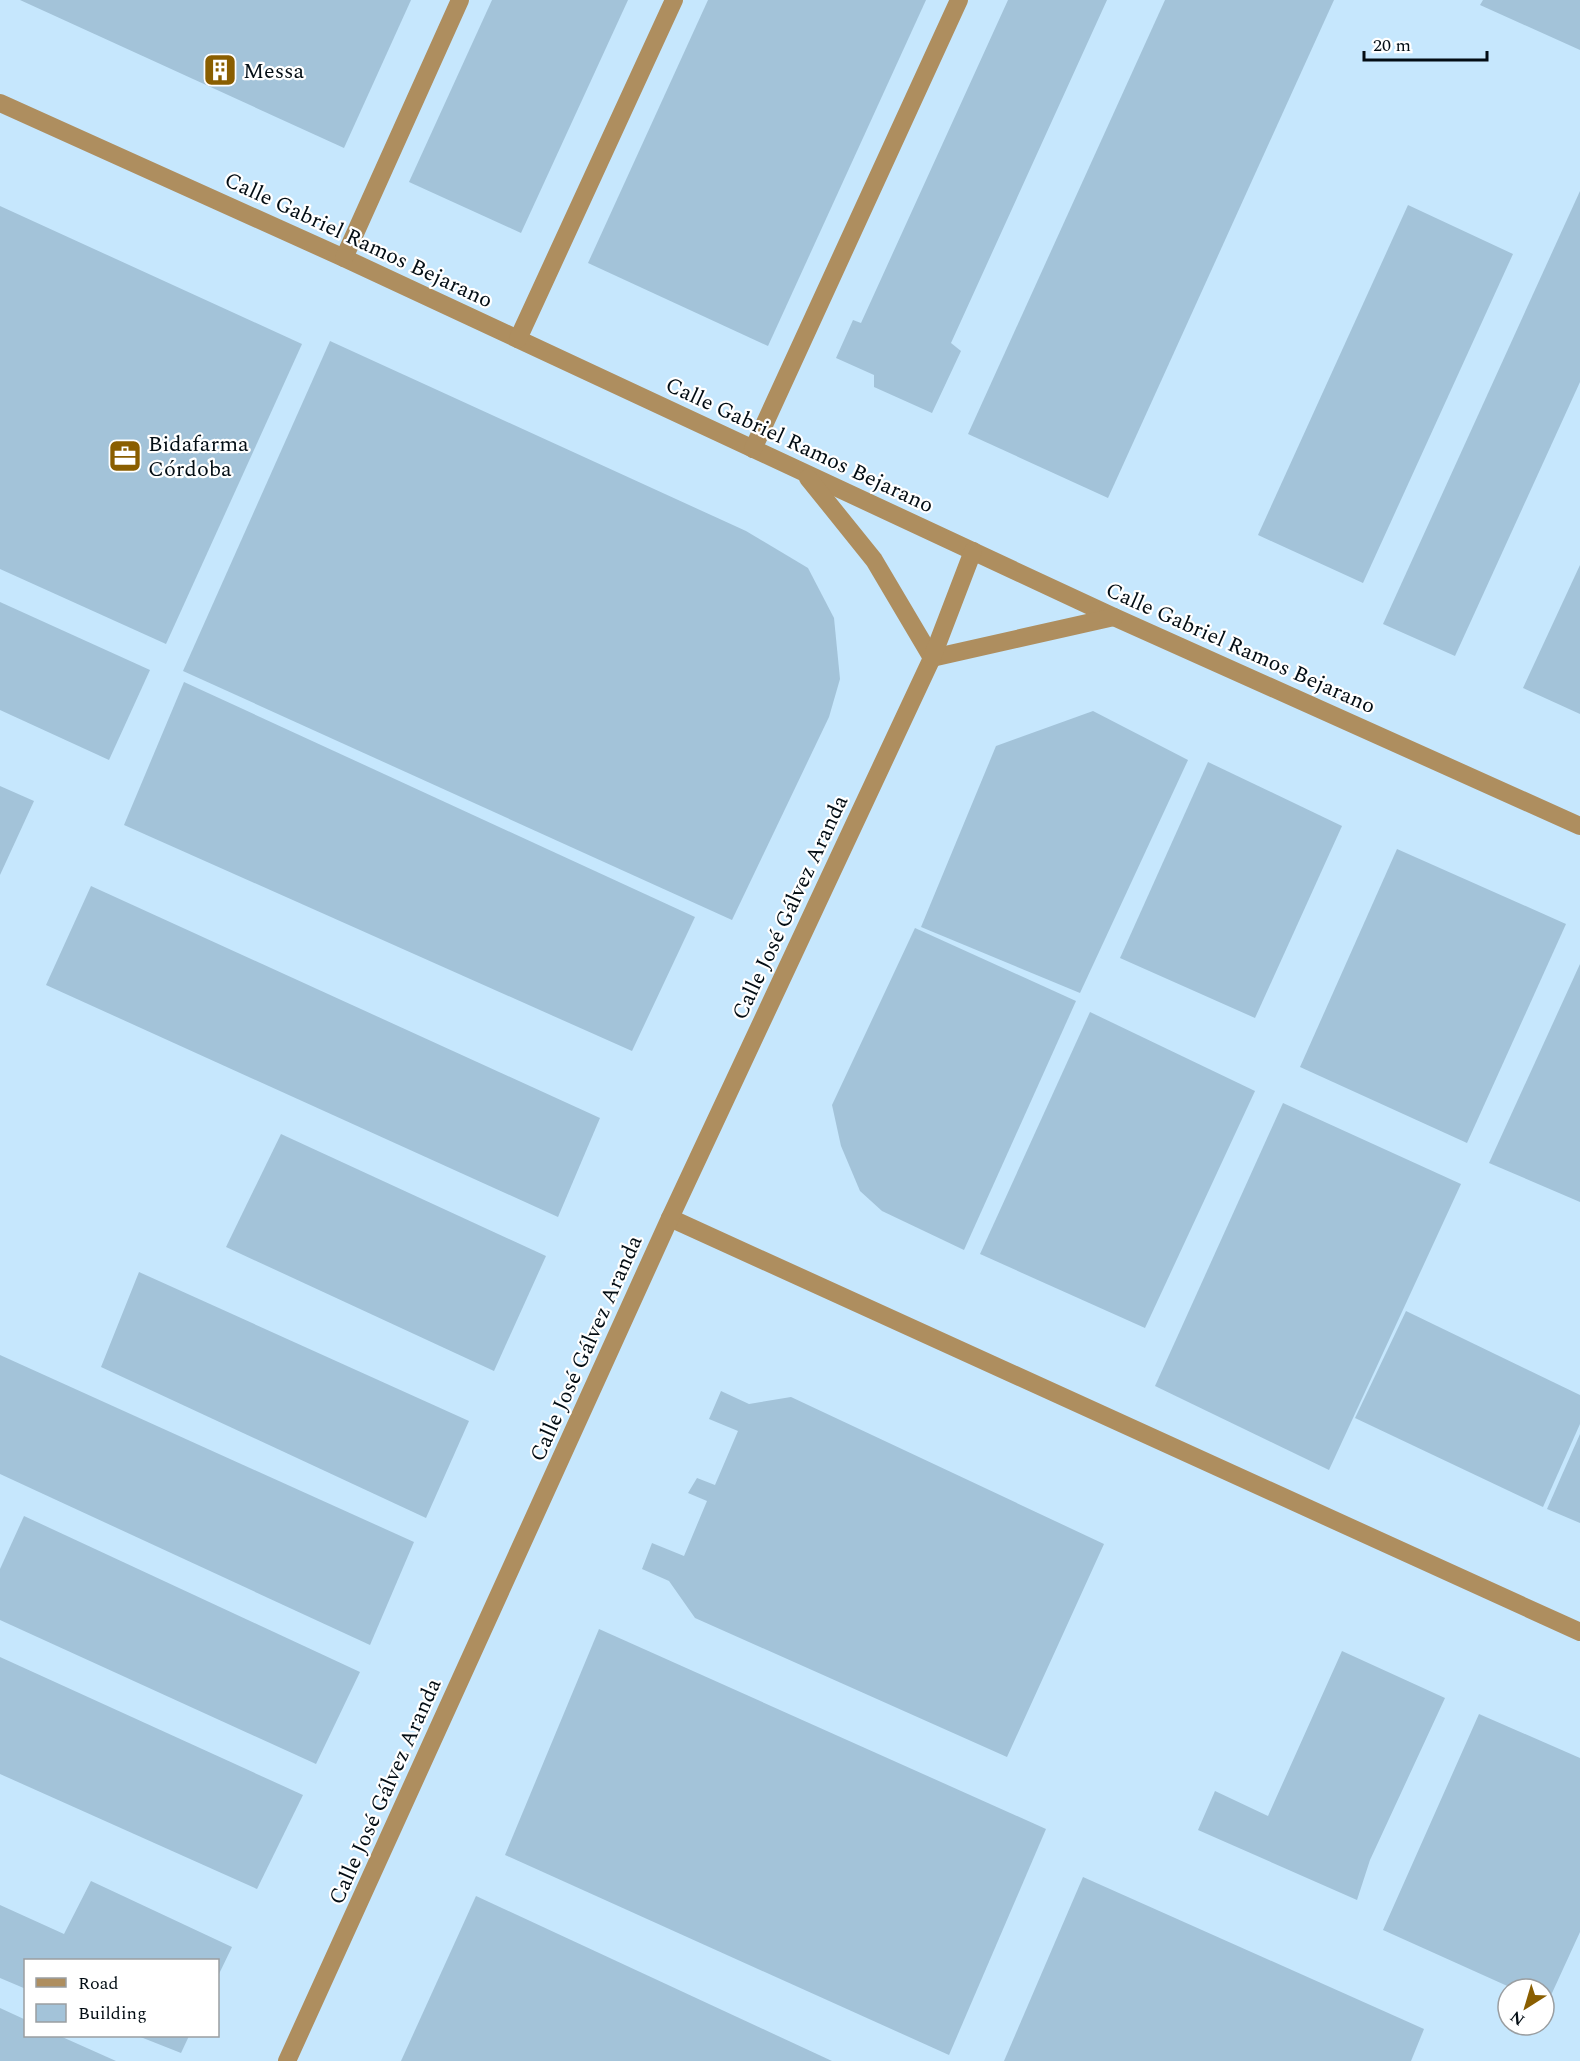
<svg xmlns="http://www.w3.org/2000/svg" width="1580" height="2061" viewBox="0 0 1580 2061" font-family="Spectral,serif">
<rect width="100%" height="100%" fill="#c6e7fd"/>
<!-- building -->
<g fill="#a3c3d9">
<path d="M20 0H411L344 148Z"/>
<path d="M492 0H628L521 233 409 182Z"/>
<path d="M708 0H926L768 346 588 263Z"/>
<path d="M1008 0H1107L951 343 961 351 932 413 874 387V375L836 358 853 320 861 323Z"/>
<path d="M1165 0H1334L1108 498 968 434Z"/>
<path d="M1483 0H1580V50L1480 5Z"/>
<path d="M1580 191V382L1455 656 1383 624Z"/>
<path d="M1408 205 1513 254 1363 583 1258 535Z"/>
<path d="M0 206 302 344 166 644 0 569Z"/>
<path d="M330 341 746 531 808 568 834 618 840 679 829 717 732 920 183 671Z"/>
<path d="M1580 565V714L1523 688Z"/>
<path d="M0 602 150 670 109 760 0 710Z"/>
<path d="M184 682 695 917 632 1051 124 825Z"/>
<path d="M1093 711 1188 760 1080 993 921 927 996 746Z"/>
<path d="M1208 762 1342 826 1255 1018 1120 958Z"/>
<path d="M0 786 34 801 0 875Z"/>
<path d="M1397 849 1566 924 1467 1143 1300 1067Z"/>
<path d="M91 886 600 1118 558 1217 46 985Z"/>
<path d="M915 928 1076 1001 964 1250 882 1211 860 1191 841 1146 832 1105Z"/>
<path d="M1580 964V1202L1489 1163Z"/>
<path d="M1090 1012 1255 1091 1145 1328 980 1254Z"/>
<path d="M1283 1103 1461 1184 1329 1470 1155 1386Z"/>
<path d="M281 1134 546 1256 494 1371 226 1247Z"/>
<path d="M139 1272 469 1421 426 1518 101 1367Z"/>
<path d="M1406 1311 1580 1395V1424L1543 1507 1355 1418Z"/>
<path d="M0 1355 414 1542 370 1645 0 1474Z"/>
<path d="M721 1391 749 1404 791 1397 1104 1544 1007 1757 695 1618 669 1581 642 1569 652 1543 684 1556 707 1501 688 1493 697 1478 715 1485 738 1431 709 1419Z"/>
<path d="M1580 1434V1523L1547 1509Z"/>
<path d="M24 1516 360 1672 316 1764 0 1620V1569Z"/>
<path d="M599 1629 1046 1829 949 2055 505 1855Z"/>
<path d="M1342 1651 1445 1698 1370 1860 1357 1900 1198 1830 1215 1791 1268 1816Z"/>
<path d="M0 1657 303 1795 257 1889 0 1774Z"/>
<path d="M1479 1714 1580 1758V1932L1547 2004 1544 2002V1989H1514L1383 1930Z"/>
<path d="M1083 1877 1424 2029 1411 2061H1004Z"/>
<path d="M91 1881 232 1947 218 1976V1960H26V1989L0 1978V1905L64 1934Z"/>
<path d="M476 1896 832 2061H401Z"/>
<path d="M0 2008 26 2020V2036H60L116 2061H0Z"/>
<path d="M138 2036H189L181 2053Z"/>
</g>
<g fill="none" stroke-linecap="round" stroke-linejoin="round">
<!-- minor -->
<g stroke="#ae8e5f" stroke-width="18">
<path d="M0 103 344 258 1114 617 1580 826"/>
<path d="M344 258 460 0"/>
<path d="M518 339 674 0"/>
<path d="M753 449 959 0"/>
<path d="M808 478 874 560 932 658 1114 617"/>
<path d="M670 1218 1580 1632"/>
<path d="M287 2061 670 1218 932 658 973 551"/>
</g>
</g>
<!-- icons -->
<defs>
<symbol id="building-square" viewBox="-11 -11 22 22"><rect x="-9" y="-9" width="18" height="18" rx="4" fill="#8a5e00" stroke="#fff"/><path d="M-4-6H4V6H1V3H-1V6H-4ZM-2.5-4.3h1.7v1.8h-1.7ZM.8-4.3h1.7v1.8H.8ZM-2.5-1h1.7V.8h-1.7ZM.8-1h1.7V.8H.8Z" fill="#fff"/></symbol>
<symbol id="office-square" viewBox="-11 -11 22 22"><rect x="-9" y="-9" width="18" height="18" rx="4" fill="#8a5e00" stroke="#fff"/><path d="M-6-3h4V-5.5h4V-3h4V5H-6ZM-1-4.5V-3h2v-1.5ZM-6 0V1H6V0Z" fill="#fff"/></symbol>
</defs>
<g fill-rule="evenodd">
<use href="#building-square" x="201" y="51" width="38" height="38"/>
<use href="#office-square" x="106" y="437" width="38" height="38"/>
</g>
<g text-anchor="middle" stroke-width="4.5" stroke-linejoin="round" paint-order="stroke">
<!-- poi labels -->
<g font-size="22" fill="#030d14" stroke="#fff" text-anchor="start">
<text x="243" y="78">Messa</text>
<text x="148" y="451">Bidafarma<tspan x="148" dy="25">Córdoba</tspan></text>
</g>
<!-- street labels -->
<g font-size="22" fill="#030d14" stroke="#fff">
<text transform="translate(359 239) rotate(25)" y="8">Calle Gabriel Ramos Bejarano</text>
<text transform="translate(800 444) rotate(25)" y="8">Calle Gabriel Ramos Bejarano</text>
<text transform="translate(1241 647) rotate(24)" y="8">Calle Gabriel Ramos Bejarano</text>
<text transform="translate(789 907) rotate(-65)" y="8">Calle José Gálvez Aranda</text>
<text transform="translate(585 1348) rotate(-66)" y="8">Calle José Gálvez Aranda</text>
<text transform="translate(384 1791) rotate(-66)" y="8">Calle José Gálvez Aranda</text>
</g>
</g>
<!-- legend -->
<rect x="24" y="1959" width="195" height="78" fill="#ffffff" stroke="#9a9ea1" stroke-width="1.5"/>
<rect x="36" y="1978" width="30" height="9" fill="#ae8e5f" stroke="#9a9ea1" stroke-width="1.5"/>
<text x="78" y="1989" font-size="18" fill="#030d14">Road</text>
<rect x="36" y="2004" width="30" height="18" fill="#a3c3d9" stroke="#9a9ea1" stroke-width="1.5"/>
<text x="78" y="2019" font-size="18" fill="#030d14">Building</text>
<!-- north arrow -->
<g transform="translate(1526 2007) rotate(217)"><circle r="28" fill="#ffffff" stroke="#9a9ea1" stroke-width="1.5"/>
<path d="M0-4.5L10 22L0 15L-10 22Z" fill="#8a5e00"/>
<text y="-9" font-size="16" font-weight="bold" text-anchor="middle" fill="#030d14">N</text>
</g>
<!-- scale -->
<path d="M1364 51v9h123v-9" fill="none" stroke="#030d14" stroke-width="3"/>
<text x="1373" y="51" font-size="18" fill="#030d14" stroke="#ffffff" stroke-width="4.5" paint-order="stroke">20 m</text>
</svg>
